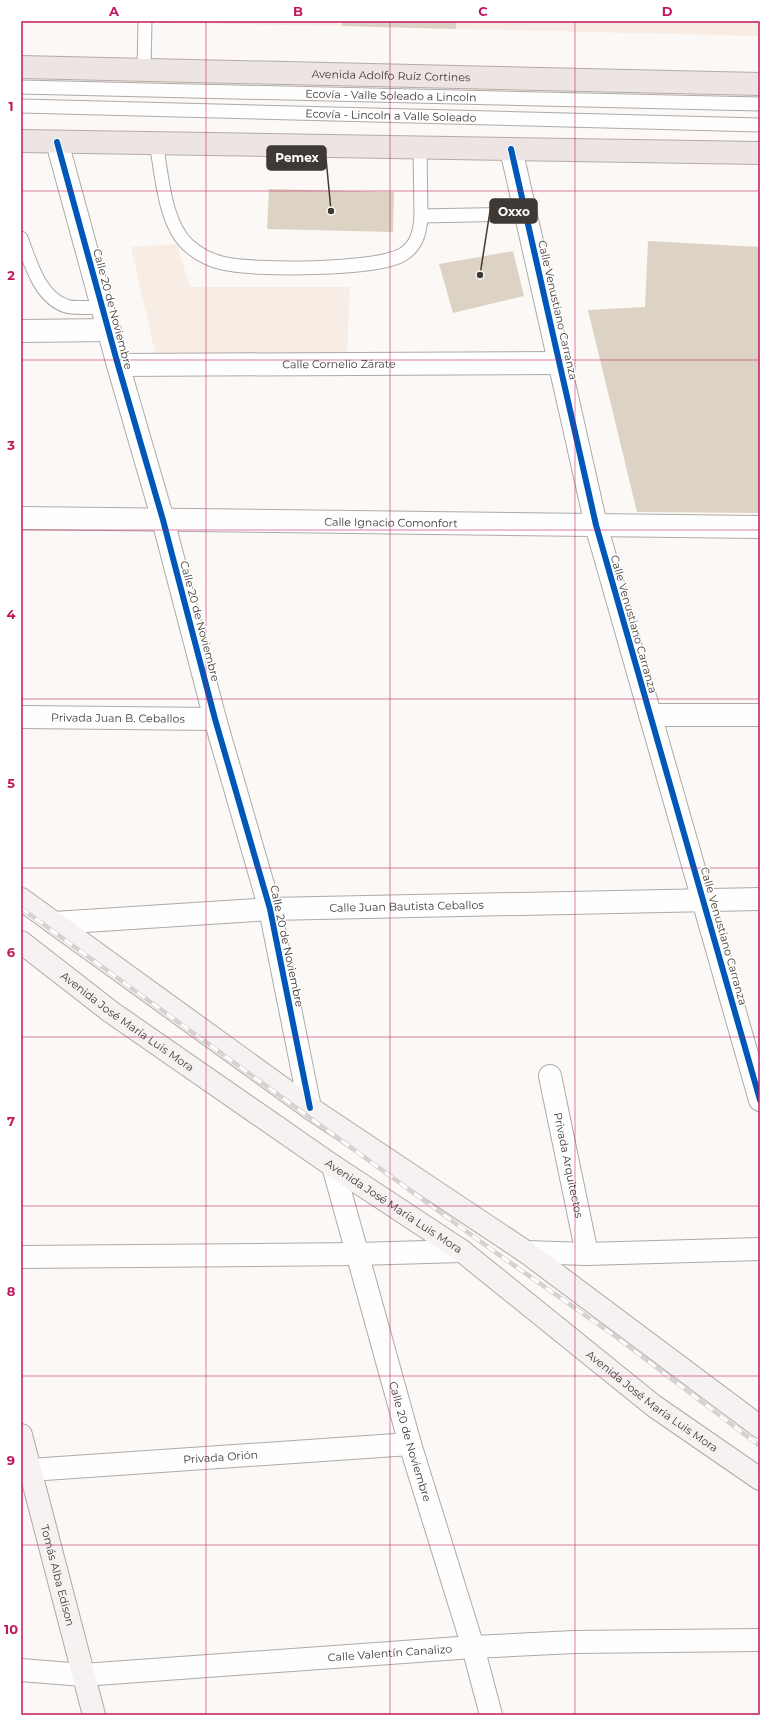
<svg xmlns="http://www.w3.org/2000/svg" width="781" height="1736" viewBox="0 0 781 1736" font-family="Montserrat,sans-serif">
<rect width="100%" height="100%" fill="#fbf8f5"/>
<!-- built -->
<g fill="#f8ede5">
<path d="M47 21H760V36L342 26Z"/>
<path d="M177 244 190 287H350L347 355 156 356 131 247Z"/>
</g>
<!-- building -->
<g fill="#ddd3c4">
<path d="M342 21H456V29L342 26Z"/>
<path d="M269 189 394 192 393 232 267 229Z"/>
<path d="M648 241 760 247V513L637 512 588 310 645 307Z"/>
<path d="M513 251 524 296 453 313 439 264Z"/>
</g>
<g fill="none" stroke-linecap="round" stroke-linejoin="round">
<defs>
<g id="lane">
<path d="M144 70 145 21"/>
<path id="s1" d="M21 87 760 104"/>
<path id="s2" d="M21 106 760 125"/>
<path d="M156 143C162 174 164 223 188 245 198 254 209 260 222 263 254 271 376 270 402 255 417 246 420 232 421 216"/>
<path d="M420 148 421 216 525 214"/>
<path d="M21 238C30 261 39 297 66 306 74 309 94 307 103 307"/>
</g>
<g id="street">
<path d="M57 142 118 365 163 520 215 719 270 909 310 1108"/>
<path d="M511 149 596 525 760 1100"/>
<path d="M21 331 110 330"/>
<path id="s3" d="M118 365 559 363"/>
<path id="s4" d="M21 518 760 527"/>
<path d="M650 715H760"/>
<path id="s5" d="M21 717 215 719"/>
<path id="s6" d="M54 923 270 909 760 899"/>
<path id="s7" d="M550 1076 587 1254"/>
<path id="s8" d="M333 1166 410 1444 473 1647 491 1715"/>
<path d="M526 1252 587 1254 760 1249"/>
<path d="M21 1257 357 1254 462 1251"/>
<path id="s9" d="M30 1470 410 1444"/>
<path id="s10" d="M21 1670 83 1675 473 1647 574 1642 760 1640"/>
</g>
<g id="secondary">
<path d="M21 899 310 1108 526 1252 760 1427"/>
<path id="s11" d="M21 942 111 1012 333 1166 462 1251 654 1406 760 1479"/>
<path id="s12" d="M21 1435 94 1715"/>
</g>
<g id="primary">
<path id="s13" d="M21 67 760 84"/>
<path d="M21 141 760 153"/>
</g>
</defs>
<!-- lane casing -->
<use href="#lane" stroke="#aeaaa7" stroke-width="15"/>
<!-- street casing -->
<use href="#street" stroke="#aeaaa7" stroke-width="24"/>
<!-- secondary casing -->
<use href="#secondary" stroke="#aeaaa7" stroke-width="24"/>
<!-- primary casing -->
<use href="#primary" stroke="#b8aaa6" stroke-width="24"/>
<!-- lane -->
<use href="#lane" stroke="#fefefe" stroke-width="13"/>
<!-- street -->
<use href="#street" stroke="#fefefe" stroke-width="22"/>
<!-- secondary -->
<use href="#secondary" stroke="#f5f2f1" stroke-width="22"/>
<!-- primary -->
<use href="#primary" stroke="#ede5e3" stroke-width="22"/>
<defs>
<path id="rail" d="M21 908 495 1252 615 1336 760 1446"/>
</defs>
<!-- rail casing -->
<use href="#rail" stroke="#d4d3d1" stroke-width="4.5"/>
<!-- rail -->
<use href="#rail" stroke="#fff" stroke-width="3" stroke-dasharray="9" stroke-linecap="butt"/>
<defs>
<g id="cycleway">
<path d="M57 142 118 365 163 520 215 719 270 909 310 1108"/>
<path d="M511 149 596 525 760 1100"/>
</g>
</defs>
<!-- cycleway casing -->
<use href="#cycleway" stroke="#fff" stroke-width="8"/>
<!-- cycleway -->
<use href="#cycleway" stroke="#0057b8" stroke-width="6"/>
</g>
<!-- grid -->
<path fill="none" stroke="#c2185b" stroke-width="1" stroke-opacity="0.55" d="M206 21V1715M390 21V1715M575 21V1715M21 191H760M21 360H760M21 530H760M21 699H760M21 868H760M21 1037H760M21 1206H760M21 1376H760M21 1545H760"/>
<g text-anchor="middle" stroke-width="3" stroke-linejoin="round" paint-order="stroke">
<!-- street labels -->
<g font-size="11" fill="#3f3935" stroke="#fff">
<text dy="4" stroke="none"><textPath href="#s13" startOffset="370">Avenida Adolfo Ruíz Cortines</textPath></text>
<text dy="4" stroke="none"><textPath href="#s1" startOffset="370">Ecovía - Valle Soleado a Lincoln</textPath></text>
<text dy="4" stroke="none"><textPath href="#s2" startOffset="370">Ecovía - Lincoln a Valle Soleado</textPath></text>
<text transform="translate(113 309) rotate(75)" y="4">Calle 20 de Noviembre</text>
<text transform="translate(558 310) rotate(77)" y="4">Calle Venustiano Carranza</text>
<text dy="4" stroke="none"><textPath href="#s3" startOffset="221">Calle Cornelio Zárate</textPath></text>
<text dy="4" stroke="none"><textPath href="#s4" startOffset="370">Calle Ignacio Comonfort</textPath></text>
<text transform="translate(200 621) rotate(75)" y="4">Calle 20 de Noviembre</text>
<text transform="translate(634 624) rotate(74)" y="4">Calle Venustiano Carranza</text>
<text dy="4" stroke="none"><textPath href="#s5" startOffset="97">Privada Juan B. Ceballos</textPath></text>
<text dy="4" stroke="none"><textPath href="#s6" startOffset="353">Calle Juan Bautista Ceballos</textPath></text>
<text transform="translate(724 936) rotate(74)" y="4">Calle Venustiano Carranza</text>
<text transform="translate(287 946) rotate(78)" y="4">Calle 20 de Noviembre</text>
<text dy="4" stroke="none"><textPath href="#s11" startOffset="133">Avenida José María Luis Mora</textPath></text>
<text dy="4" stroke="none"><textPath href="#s7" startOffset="91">Privada Arquitectos</textPath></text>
<text dy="4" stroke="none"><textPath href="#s11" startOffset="457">Avenida José María Luis Mora</textPath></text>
<text dy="4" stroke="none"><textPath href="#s11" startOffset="781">Avenida José María Luis Mora</textPath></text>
<text dy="4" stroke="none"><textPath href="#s8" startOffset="286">Calle 20 de Noviembre</textPath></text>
<text dy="4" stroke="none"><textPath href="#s9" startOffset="191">Privada Orión</textPath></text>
<text dy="4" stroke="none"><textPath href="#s12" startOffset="145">Tomás Alba Edison</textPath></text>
<text dy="4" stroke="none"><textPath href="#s10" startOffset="370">Calle Valentín Canalizo</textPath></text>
</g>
</g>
<!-- callouts -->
<path fill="none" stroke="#3f3935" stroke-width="1.5" d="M331 211L326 158M480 275L490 211"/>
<g fill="#3f3935" stroke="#fff" stroke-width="1.5">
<circle cx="331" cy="211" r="4"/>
<circle cx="480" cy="275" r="4"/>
</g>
<g fill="#3f3935" stroke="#3f3935" stroke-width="1.5">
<rect x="267" y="146" width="59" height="24" rx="4"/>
<rect x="490" y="199" width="47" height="24" rx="4"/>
</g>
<g font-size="12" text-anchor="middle" font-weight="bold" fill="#fff">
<text x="297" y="162">Pemex</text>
<text x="514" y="216">Oxxo</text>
</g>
<!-- border -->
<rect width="781" height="1736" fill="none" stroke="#ffffff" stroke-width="44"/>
<rect x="22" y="22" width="737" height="1692" fill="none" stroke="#c2185b" stroke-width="1.5"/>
<g font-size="13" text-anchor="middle" font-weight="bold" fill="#c2185b">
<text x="114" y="16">A</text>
<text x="298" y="16">B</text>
<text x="483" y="16">C</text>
<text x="667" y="16">D</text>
<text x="11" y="111">1</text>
<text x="11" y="280">2</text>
<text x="11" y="450">3</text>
<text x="11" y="619">4</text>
<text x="11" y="788">5</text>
<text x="11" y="957">6</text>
<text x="11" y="1126">7</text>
<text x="11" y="1296">8</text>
<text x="11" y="1465">9</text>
<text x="11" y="1634">10</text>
</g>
</svg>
